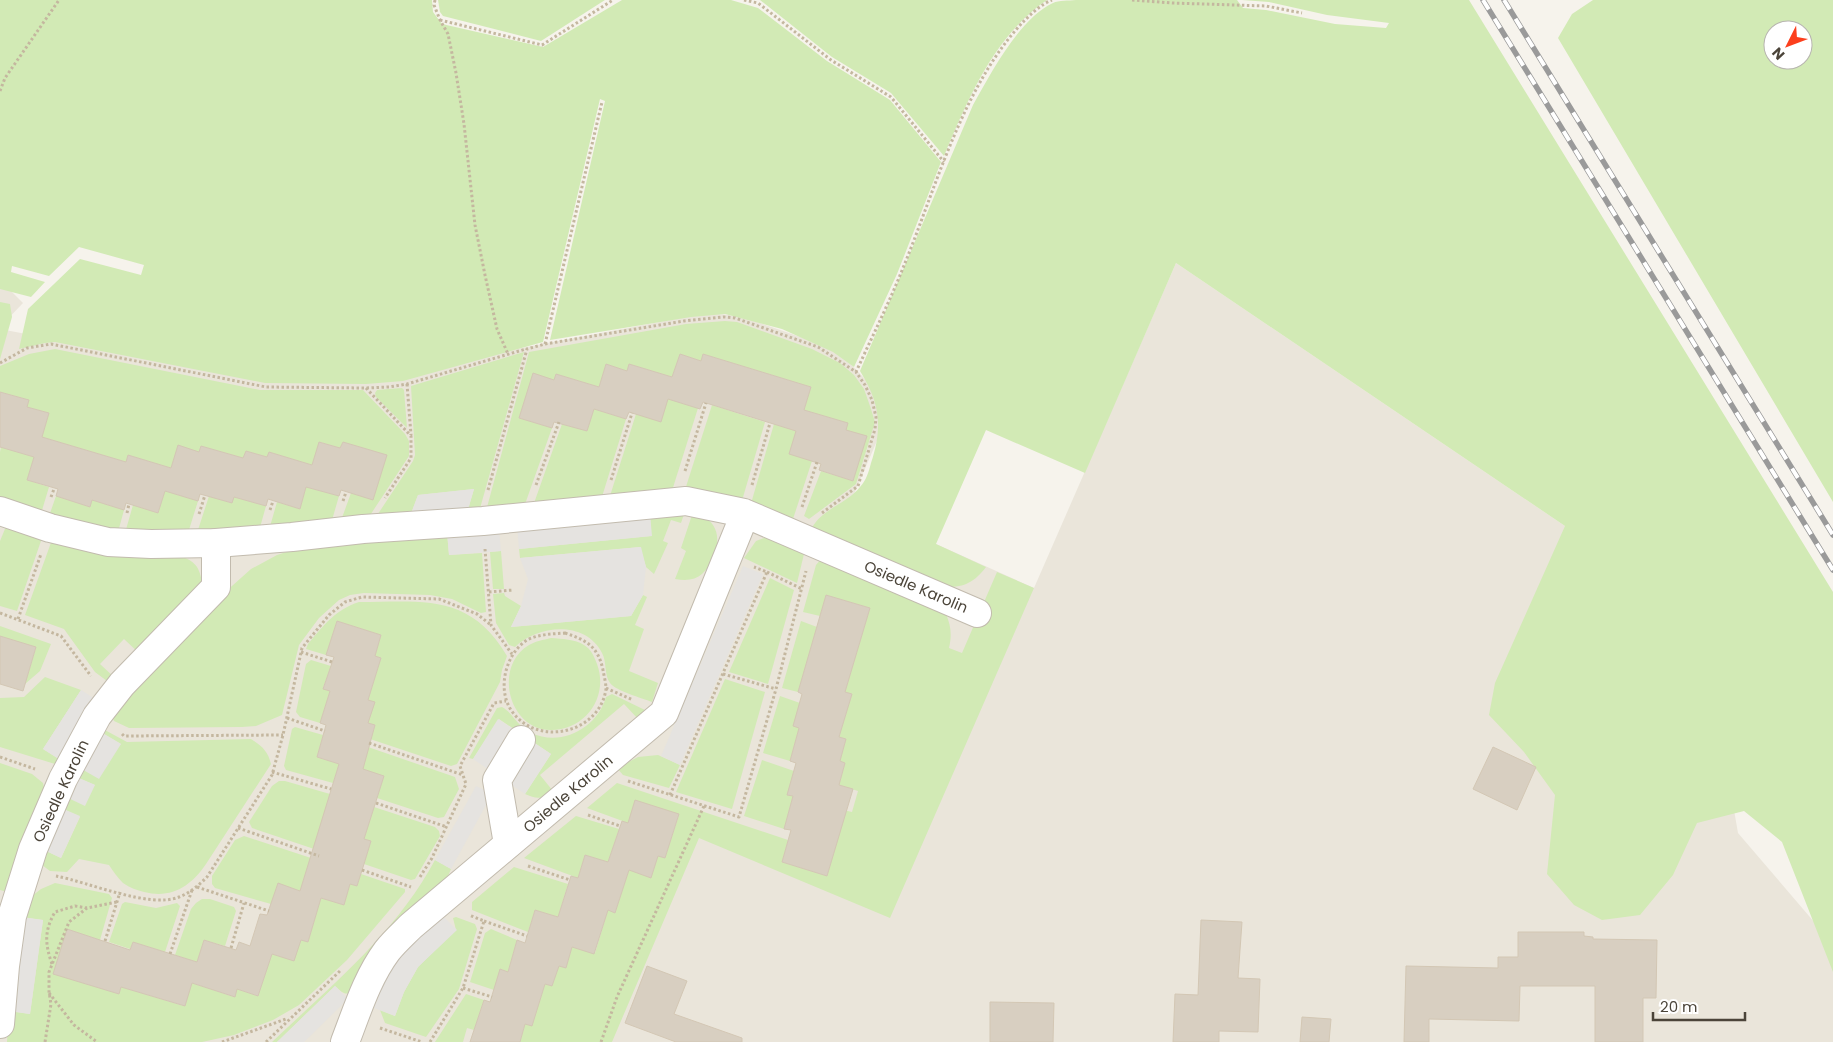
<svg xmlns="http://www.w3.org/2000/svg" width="1833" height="1042" viewBox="0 0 1833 1042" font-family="Poppins,sans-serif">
<rect width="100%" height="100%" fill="#f6f3ec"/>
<!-- residential -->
<g fill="#eae5da">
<path d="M1176 263 1565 526 1704 637 1738 833 1833 944V1042H0V329L266 380 506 351 707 313 740 316 815 342 844 357 866 380 875 399 883 427 848 508 936 544 1034 588Z"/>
<path d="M0 280 23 303 0 327Z"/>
</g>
<!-- green -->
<g fill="#d2eab5" fill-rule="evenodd">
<path d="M0 0H432L433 12 442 24 543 47 622 0H731L758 8 827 61 890 100 941 162 897 274 854 367 833 352 782 329 725 314 691 317 550 340 605 101 600 99 543 342 403 381 366 384 265 383 55 342 45 343 19 349 28 309 80 259 141 275 144 265 79 247 49 276 12 266 11 272 45 282 31 297 0 289Z"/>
<path d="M438 0H605L541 41 443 16 440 12Z"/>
<path d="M760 0H1047C994 36 968 99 944 156L891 93 832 57Z"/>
<path d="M1076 0H1237L1243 8 1266 10 1335 24 1386 28 1389 23 1327 15 1269 2 1242 0H1469L1833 592V972L1782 842 1744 811 1697 823 1673 875 1640 915 1602 920 1574 905 1547 874 1555 795 1524 752 1489 715 1495 683 1565 526 1176 263 1085 473 986 430 936 544 986 567C974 583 963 588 942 587L810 533C817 510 846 505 860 487 866 481 869 471 871 463 883 427 880 403 860 371L973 105C991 73 1019 19 1053 3 1059 0 1068 1 1076 0Z"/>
<path d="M1593 0H1833V502L1558 38 1572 14ZM1773 30H1803V60H1773Z"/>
<path d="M0 302 10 304 12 317 0 359Z"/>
<path d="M725 321 737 322 812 349 840 363 854 375 864 389 870 406 875 422 856 484 809 519 804 516 821 471 853 481 866 437 846 430 847 423 804 410 811 387 703 354 701 361 680 354 672 377 629 364 627 371 606 364 599 387 556 374 554 380 533 374 519 418 552 428 524 507 486 511 529 352 686 324Z"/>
<path d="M55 349 260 390H363L405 434 409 441V456L365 523 339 526 351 493 373 499 386 455 343 442 340 448 320 442 312 465 269 452 267 457 246 451 243 458 201 446 199 452 178 446 171 468 128 455 126 462 42 437 49 413 27 407 29 400 0 392V366L29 354Z"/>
<path d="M524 352 479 512 467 513 474 489 418 495 409 519 372 523 413 461 415 455 411 386Z"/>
<path d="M402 388 404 390 407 428 376 397 375 393 377 390Z"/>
<path d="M668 399 698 408 671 494 609 499 636 414Z"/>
<path d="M712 405 765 422 741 504 684 493Z"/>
<path d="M594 409 626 419 601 500 533 506 562 424 587 431Z"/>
<path d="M774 424 796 431 812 461 791 525 750 507Z"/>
<path d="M1 447 34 457 27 480 49 487 40 517 0 503V452Z"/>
<path d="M306 487 339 496 330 527 269 530 277 502 300 509Z"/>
<path d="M165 491 198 501 188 533H125L133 505 158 513Z"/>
<path d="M56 496 90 507 92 500 124 510 118 532 48 519Z"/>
<path d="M209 496 231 503 234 497 266 506 259 531 197 533Z"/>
<path d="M685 511 681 523 671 520 663 541 668 543 654 574 646 567 640 547 520 558 519 549 651 536 650 514Z"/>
<path d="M693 512C701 515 708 518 713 525 719 534 718 545 714 555 706 575 696 583 675 579L686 551 681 548Z"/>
<path d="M7 524 43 535 17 611 0 606V541Z"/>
<path d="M447 532 449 555 482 553 486 612 481 613 452 599 430 595 364 593 350 595 339 600 319 618 299 645 282 715 256 726 242 727 129 728 114 721 111 714 223 594 251 569 277 555 305 546Z"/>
<path d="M772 535 804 547V554L797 583 744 558 756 541Z"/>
<path d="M53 537 176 555C193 560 199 564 202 582L141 655 124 639 100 664 117 680 107 681 95 672 64 629 25 615Z"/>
<path d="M501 551 504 589H493L490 552Z"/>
<path d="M821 559 946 614C951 626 952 635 949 648L962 653 997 572 1034 588 890 918 699 838 612 1042H520L525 1024 532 1025 545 984 552 986 559 966 566 968 572 947 595 953 608 910 615 913 629 870 651 877 658 856 665 858 679 815 628 823 587 808 617 783 788 840 782 862 827 876 840 831 839 809 852 812 858 791 839 785 845 763 840 761 846 739 839 737 852 694 845 692 870 608 826 595 820 616 803 612 816 565Z"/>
<path d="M770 578 794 590 768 684 729 672Z"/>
<path d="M504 593 505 596 521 606 511 627 631 616 643 595 647 597 635 625 644 629 629 671 658 683 652 702C642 698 616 691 610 683 604 675 607 662 602 653 585 620 538 625 515 647L509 645 496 623 493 594Z"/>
<path d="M359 602C423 602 470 593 507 656L502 670 500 682 457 764 451 766 370 739 375 725 368 723 374 702 368 700 381 658 375 656 381 635 337 621 326 655 306 649 308 644C324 625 335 610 359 602Z"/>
<path d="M801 621 817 627 798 692 782 688Z"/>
<path d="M0 626 51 644 40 671 25 684 36 648 0 636Z"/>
<path d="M551 638C562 639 575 639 584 645 591 649 594 656 597 664 609 696 586 730 551 730 508 730 493 666 529 645 536 641 543 640 551 638Z"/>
<path d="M311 660 331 666 323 688 330 691 320 723 300 717 296 712 306 664Z"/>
<path d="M45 677 81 690 43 749 62 761 55 764 0 747V698L24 697Z"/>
<path d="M725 679 765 692 732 809 676 792Z"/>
<path d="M612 694 647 711 639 720 624 704 540 775 553 791C543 800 536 799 525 794L551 754 499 719 473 759 469 758 497 708 502 707C513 713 517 726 531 733 562 747 597 728 606 697Z"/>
<path d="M780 696 800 703 799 728 790 761 763 753Z"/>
<path d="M295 727 323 735 317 757 339 764 333 783 286 770 284 766 292 729Z"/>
<path d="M103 729 127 742 251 739C262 746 268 751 271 764L206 864C191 886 172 899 144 892 137 890 130 888 123 883 118 878 113 871 109 865L79 859 67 872 50 871 42 865 44 850 61 858 80 817 61 808 64 796 95 785 74 776 121 744 99 731Z"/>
<path d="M368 747 455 777 459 789 444 817 438 818 377 798 384 776 361 769Z"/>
<path d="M658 755 680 765 669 788 623 775 617 768 638 757Z"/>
<path d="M762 760 794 771 788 795 793 796 784 829 744 816Z"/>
<path d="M0 763 32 774 43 783 46 796 11 893 0 890Z"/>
<path d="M279 781H285L330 794 320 851 252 828 249 822 272 786Z"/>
<path d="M374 807 435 827 439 831 440 836 415 879 411 880 364 864 371 841 364 839Z"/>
<path d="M576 816 619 829 608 862 585 855 578 878 524 858Z"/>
<path d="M244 836 311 858 300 891 278 884 271 904 215 888 212 884V876L235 840Z"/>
<path d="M435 860 451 869 446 881 353 992C344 996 342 992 335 986L277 1042H272C331 986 396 933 435 860Z"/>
<path d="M514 867 568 884 558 917 535 910 528 932 472 910V902Z"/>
<path d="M361 874 405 889V892L347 960 299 1005 273 1020 234 1035 202 1042H7L9 1011 30 1014 43 920 21 917 32 896 41 889 55 883 109 894 112 898 100 940 67 929 54 974 119 994 121 987 184 1006 192 983 234 997 237 989 258 996 272 954 294 960 301 940 308 942 321 898 344 905 350 884 357 886Z"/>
<path d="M202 899H210L234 907 236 911 225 946 204 940 197 962 175 955 191 909 196 903Z"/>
<path d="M125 902 156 908 177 903 180 906 165 952 133 942 130 949 109 942 122 904Z"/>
<path d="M456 917 475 924 477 929 459 989 426 1037 385 1023 380 1010 395 1016 404 992 418 967 456 930 453 918Z"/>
<path d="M491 929 517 940 508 972 501 969 494 990 470 982 485 933Z"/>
<path d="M466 994 484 1000 474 1030 467 1028 463 1042H435Z"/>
</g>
<!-- parking -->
<g fill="#e5e3e0">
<path d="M474 489 467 513 409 519 418 495Z"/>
<path d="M650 514 652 536 519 549 517 526Z"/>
<path d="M499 528 501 551 449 555 447 532Z"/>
<path d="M641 547 646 567 643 595 631 616 511 627 521 606 528 579 520 558Z"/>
<path d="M743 566 763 574 680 765 661 756Z"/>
<path d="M81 690 100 702 62 761 43 749Z"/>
<path d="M498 719 551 754 525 794 473 759Z"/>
<path d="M99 731 121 744 99 779 78 767Z"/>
<path d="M74 776 95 785 85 806 64 796Z"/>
<path d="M476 786 492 794 451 869 435 860Z"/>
<path d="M61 808 80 816 61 858 42 849Z"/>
<path d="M441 914 457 930 418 967 404 992 395 1016 374 1008 383 984 403 952Z"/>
<path d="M21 917 43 920 30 1014 9 1011Z"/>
<path d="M335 986 348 999 304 1042H277Z"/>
</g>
<!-- building -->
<g fill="#d8cfc1" stroke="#d3c7b4">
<path d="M680 354 701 361 703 354 811 387 804 410 848 423 846 430 867 436 853 481 819 470 821 464 789 454 796 431 703 402 700 409 668 399 661 422 629 412 626 419 594 409 587 431 554 422 552 428 519 418 533 373 554 380 556 374 599 387 606 364 627 371 629 364 672 377Z"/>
<path d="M0 392 29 400 27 407 49 413 42 437 126 462 128 455 171 468 178 445 199 452 201 446 243 458 246 451 267 457 269 452 312 465 319 442 340 448 343 442 387 455 373 500 341 490 339 496 306 487 300 509 268 499 266 506 234 497 232 503 200 494 198 501 165 491 158 513 126 503 124 510 92 500 90 507 56 496 58 489 27 480 34 457 0 447Z"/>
<path d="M826 595 870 608 845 692 852 694 839 737 846 739 840 761 845 763 839 785 853 789 827 876 782 862 791 830 784 829 793 796 787 795 796 763 790 761 799 728 793 726 802 694 798 692Z"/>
<path d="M337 621 381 635 375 656 381 658 368 700 375 702 368 723 375 725 363 769 384 776 364 839 371 841 364 864 357 886 350 884 344 905 321 898 308 942 301 940 294 961 272 954 258 996 237 989 235 997 192 983 185 1006 121 987 119 994 53 974 67 929 130 950 133 942 197 962 204 940 236 950 239 942 250 946 260 914 267 915 278 883 300 891 339 764 317 757 326 725 320 723 330 691 323 689 334 657 326 655Z"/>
<path d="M0 636 36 647 23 691 0 684Z"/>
<path d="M1493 747 1536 767 1517 810 1473 789Z"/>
<path d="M635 800 679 814 665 858 658 856 651 878 629 870 615 913 608 910 594 954 572 947 566 968 559 966 552 986 545 984 532 1026 525 1024 520 1042H470L484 1000 490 1002 500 969 508 972 517 940 525 943 535 910 558 917 571 876 578 878 585 855 608 862 622 821 628 823Z"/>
<path d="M1201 920 1242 922 1238 978 1260 979 1258 1032 1219 1031V1042H1173L1175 994 1198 995Z"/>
<path d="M1518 932H1584V936L1593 937V939L1657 940 1656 998H1643V1042H1595V986H1520L1519 1021 1429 1019V1042H1404L1406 966 1498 968V957H1518Z"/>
<path d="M647 966 687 981 674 1014 742 1038V1042H676L625 1023Z"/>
<path d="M990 1002 1054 1003 1053 1042H990Z"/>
<path d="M1302 1017 1331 1019 1329 1042H1300Z"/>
</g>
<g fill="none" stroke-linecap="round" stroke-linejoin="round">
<defs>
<g id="minor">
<path d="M0 511 50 528 108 542 151 544 216 543 292 537 363 529 483 521 686 501 744 513 977 613"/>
<path d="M508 844 497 780 521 740"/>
<path d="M0 1024 5 966 12 916 33 849 63 779 97 716 122 684 216 587V543"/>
<path d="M345 1042C357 1011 367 978 387 951 394 942 403 934 411 926L664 713 745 514"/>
</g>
</defs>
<!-- minor casing -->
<use href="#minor" stroke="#c2bbae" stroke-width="30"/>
<!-- path -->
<g stroke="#c4b79f" stroke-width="3" stroke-dasharray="2.5 2.5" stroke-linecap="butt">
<path d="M435 0 434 5 440 20 448 34 456 73 464 124 475 225 485 275 497 329 508 354"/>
<path d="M744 0 758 3 831 60 891 97 944 162"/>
<path d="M1132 0 1172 3 1266 6 1302 13"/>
<path d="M440 20 542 45 613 0"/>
<path d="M0 91 5 78 59 0"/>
<path d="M545 344 602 102"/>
<path d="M0 363 27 348 51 344 266 387 366 388 389 387 407 384 526 349"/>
<path d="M407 384 411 435"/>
<path d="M366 388 411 436V458L385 498"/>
<path d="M685 471 706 403"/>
<path d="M611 480 632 413"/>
<path d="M536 485 559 422"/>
<path d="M752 485 770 423"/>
<path d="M488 490 527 349 545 344 684 321 724 317 735 318 818 347 856 372C872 337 889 303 903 268 936 188 962 88 1022 23 1030 15 1041 4 1052 0"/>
<path d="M51 497 54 489"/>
<path d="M343 501 346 492"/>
<path d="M802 507 817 462"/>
<path d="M270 510 273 501"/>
<path d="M127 513 129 504"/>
<path d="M822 513 858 486 875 429 876 417 872 400 865 385 856 372"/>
<path d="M199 514 205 495"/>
<path d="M485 549 491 625 512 654"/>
<path d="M767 572 802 589"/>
<path d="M489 592 513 590"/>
<path d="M0 613 61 636 91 676"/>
<path d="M18 619 41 554"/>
<path d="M565 633C586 640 598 646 603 670 604 676 606 683 606 689 600 732 541 747 514 714 496 693 504 655 527 640 539 634 552 634 565 633Z"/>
<path d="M301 652 332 662"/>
<path d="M723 674 776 689"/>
<path d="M606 688 633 700"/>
<path d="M287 718 325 731"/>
<path d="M122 734 124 736 283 735"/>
<path d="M369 743 463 775"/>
<path d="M0 757 35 769"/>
<path d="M272 772 331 789"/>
<path d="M628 781 739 817 776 689 806 571"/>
<path d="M670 795 767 572 754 567"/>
<path d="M376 803 447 827"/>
<path d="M588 815 620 826"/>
<path d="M238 828 319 856"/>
<path d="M528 866 570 880"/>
<path d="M362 870 411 887"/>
<path d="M56 876C88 882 150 909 179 897 190 893 199 885 207 877L272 775 283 735 302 648 329 615 345 602 362 597 439 599 477 614 491 625"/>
<path d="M420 877 432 858 466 784 460 766 494 703 506 701"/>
<path d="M197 887 269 911"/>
<path d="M484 921 527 936"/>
<path d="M105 941 120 892"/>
<path d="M231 948 244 903"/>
<path d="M170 954 192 890"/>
<path d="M52 964C45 944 44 931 55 912L75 906 87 908"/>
<path d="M463 988 492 997"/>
<path d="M49 993 74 1025 97 1042"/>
<path d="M380 1028 422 1042"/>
<path d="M45 1042 51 1004 49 992V972L69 922 87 908 117 902"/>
<path d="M222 1042 286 1019"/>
<path d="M266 1042 340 971"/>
<path d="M430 1042 463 988 484 921 469 915"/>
<path d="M601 1042 617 997 704 806"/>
</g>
<!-- minor -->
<use href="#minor" stroke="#fff" stroke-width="28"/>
<defs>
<g id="rail">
<path d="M1483 0 1833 570"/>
<path d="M1504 0 1833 535"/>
</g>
</defs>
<!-- rail casing -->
<use href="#rail" stroke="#9a9a9a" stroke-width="5.5"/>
<!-- rail -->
<use href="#rail" stroke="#fff" stroke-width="4" stroke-dasharray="11" stroke-linecap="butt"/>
</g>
<g text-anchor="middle" stroke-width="4" stroke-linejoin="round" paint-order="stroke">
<!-- street labels -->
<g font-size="15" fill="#4b4439" stroke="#fff">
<text transform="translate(916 587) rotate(23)" y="5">Osiedle Karolin</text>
<text transform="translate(61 791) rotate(-65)" y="5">Osiedle Karolin</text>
<text transform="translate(568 794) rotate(-40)" y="5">Osiedle Karolin</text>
</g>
</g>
<!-- north arrow -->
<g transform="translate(1788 45) rotate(228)"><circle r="24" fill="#ffffff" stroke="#b7b4b0"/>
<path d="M0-4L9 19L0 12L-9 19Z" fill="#fc3f1d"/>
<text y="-8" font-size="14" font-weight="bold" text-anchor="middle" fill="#4b4439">N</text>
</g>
<!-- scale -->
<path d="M1653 1012v8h92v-8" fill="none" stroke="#4b4439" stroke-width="2.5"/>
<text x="1660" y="1012" font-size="15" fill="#4b4439" stroke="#ffffff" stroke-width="4" paint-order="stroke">20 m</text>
</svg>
